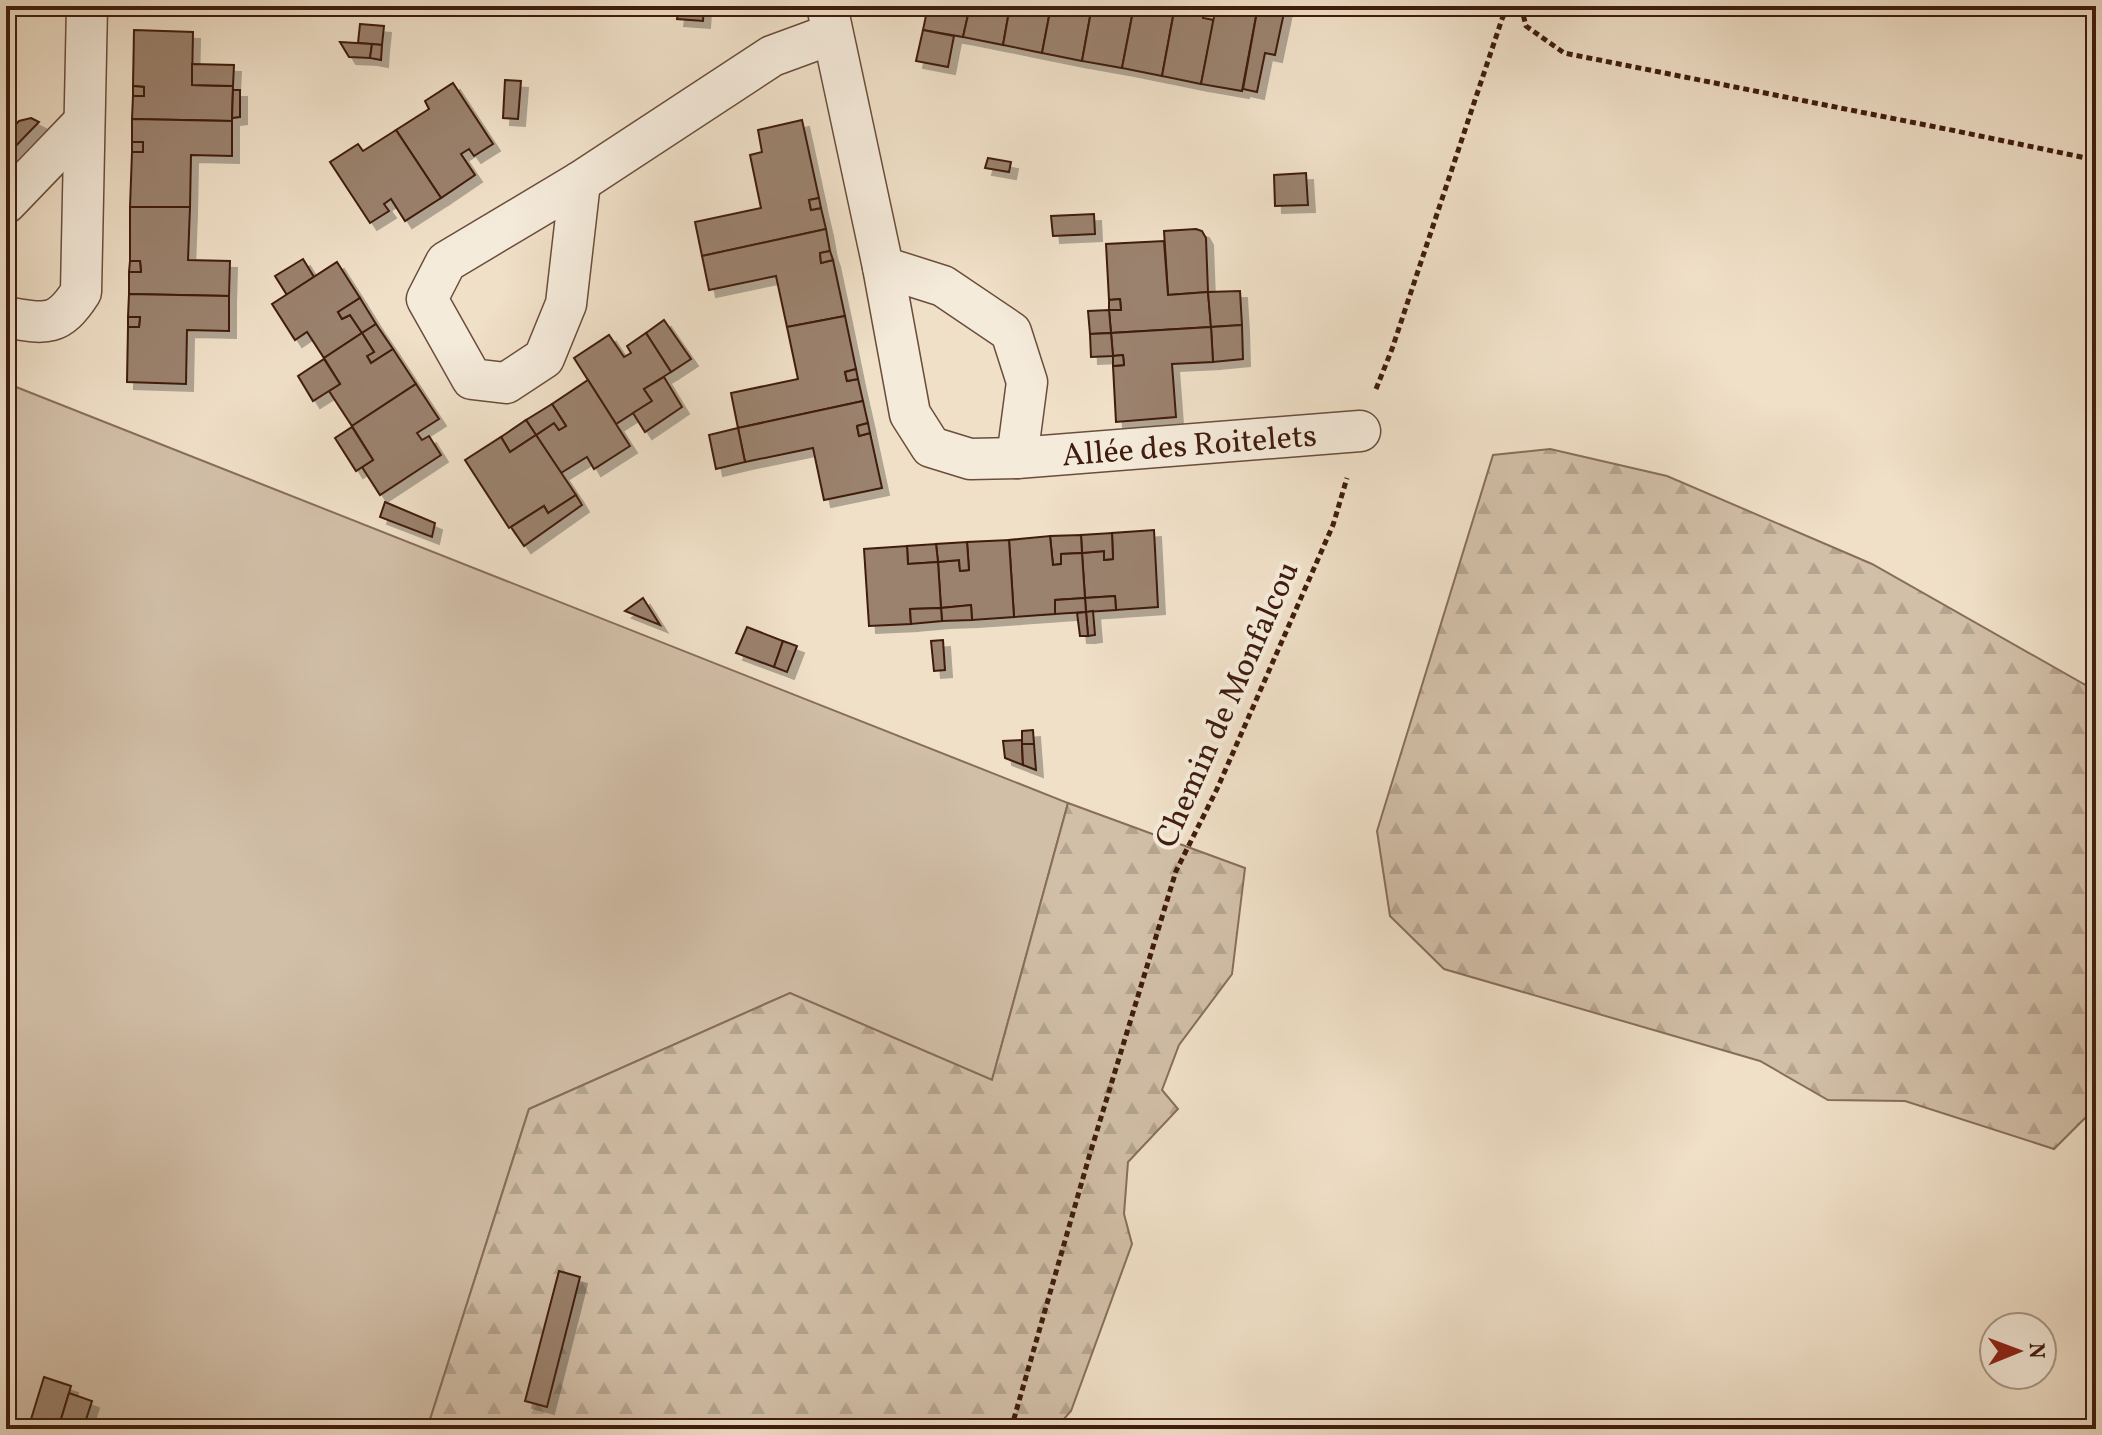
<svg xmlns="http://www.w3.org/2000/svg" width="2102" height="1435" viewBox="0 0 2102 1435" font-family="Vollkorn,serif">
<defs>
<pattern id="forest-firs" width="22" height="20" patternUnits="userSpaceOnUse" patternTransform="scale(2)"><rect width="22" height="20" fill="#d2bfa8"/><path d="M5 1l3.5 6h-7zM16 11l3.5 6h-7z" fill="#b5a48f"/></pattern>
<filter id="shadow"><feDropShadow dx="7" dy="7" stdDeviation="0" flood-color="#0004"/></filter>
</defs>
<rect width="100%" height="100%" fill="#f0e0c8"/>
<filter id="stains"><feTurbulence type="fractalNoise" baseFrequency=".0025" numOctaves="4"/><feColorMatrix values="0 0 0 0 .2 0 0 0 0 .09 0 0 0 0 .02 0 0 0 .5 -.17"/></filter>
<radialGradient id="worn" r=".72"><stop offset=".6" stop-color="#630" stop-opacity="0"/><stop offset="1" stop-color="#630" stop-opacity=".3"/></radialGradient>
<!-- green -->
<path fill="#d2bfa8" stroke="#886e5a" stroke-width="2" d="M6 383 1068 803 992 1080 790 993 529 1109 427 1429H6Z"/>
<!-- forest -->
<g fill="url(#forest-firs)" stroke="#886e5a" stroke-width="2">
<path d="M1550 449 1667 476 1872 564 2096 691V1107L2054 1149 1905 1101 1828 1100 1760 1061 1444 969 1390 916 1377 831 1493 455Z"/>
<path d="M1068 803 1245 868 1232 974 1179 1045 1162 1090 1178 1109 1128 1162 1124 1214 1132 1244 1071 1411 1055 1429H427L529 1109 790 993 992 1080Z"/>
</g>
<!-- building -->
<g fill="#9b826e" stroke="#3f1c0d" stroke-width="2" filter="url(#shadow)">
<path d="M679 6H704L703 21 677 19Z"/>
<path d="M928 6H970L963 37 923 30Z"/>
<path d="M970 6H1010L1003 45 963 37Z"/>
<path d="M1010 6H1051L1042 53 1003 45Z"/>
<path d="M1051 6H1092L1082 61 1042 53Z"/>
<path d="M1092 6H1134L1122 68 1082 61Z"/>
<path d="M1134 6H1175L1162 76 1122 68Z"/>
<path d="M1175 6 1204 11 1203 18 1214 20 1201 84 1162 76Z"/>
<path d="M1216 6H1258L1242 91 1201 84Z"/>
<path d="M1258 6 1285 8 1275 55 1265 53 1257 92 1243 89Z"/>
<path d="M360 24 384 26 382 45 358 43Z"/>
<path d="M134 30 193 32 192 85 233 86 232 121 132 119 133 96H144V87L133 86Z"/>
<path d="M923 30 954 36 948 67 916 61Z"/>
<path d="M340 42 372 44 370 58 349 57Z"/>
<path d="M372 44 382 45 381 60 370 58Z"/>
<path d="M192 64 234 65 233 86 192 85Z"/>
<path d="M505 80 521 81 518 119 503 118Z"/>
<path d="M453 83 493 144 474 156 469 149 461 154 475 175 441 198 396 130 429 109 425 101Z"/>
<path d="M133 86 144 87V96H133Z"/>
<path d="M233 90H240V117L232 118Z"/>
<path d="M31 118 39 122 6 156V135L19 121Z"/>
<path d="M132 119 232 121V156L191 155 190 207H130L132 152H143V142H132Z"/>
<path d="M802 120 819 198 809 200 811 210 821 208 826 229 702 256 695 222 761 208 750 155 762 152 758 130Z"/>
<path d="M396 130 441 198 405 221 391 199 384 204 389 211 370 223 330 162 358 144 363 151Z"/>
<rect x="132" y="142" width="11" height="10"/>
<path d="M988 158 1011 162 1009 172 985 168Z"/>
<path d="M1306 173 1308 205 1275 206 1274 175Z"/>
<path d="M819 198 821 208 811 210 809 200Z"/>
<path d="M130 207H190L188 260 230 261 229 296 129 294V272H141L140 261H130Z"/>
<path d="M1094 214 1095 234 1053 236 1051 216Z"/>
<path d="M826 229 830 251 820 253 821 263 833 260 845 316 787 327 776 276 709 290 702 256Z"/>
<path d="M1196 229 1202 231 1206 238 1208 292 1168 295 1164 231Z"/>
<path d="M1164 241 1168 295 1208 292 1211 327 1111 333 1109 310H1121L1120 299 1109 300 1106 244Z"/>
<path d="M830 251 833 260 821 263 820 253Z"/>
<path d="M303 259 314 277 287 295 275 276Z"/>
<path d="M130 261H140L141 272H129Z"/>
<path d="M337 262 360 298 338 312 342 319 350 315 362 333 324 358 307 332 295 340 272 304Z"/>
<path d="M1240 291 1242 325 1211 327 1208 292Z"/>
<path d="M129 294 229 296V331L187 330 186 384 127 382 128 327H139L140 317H128Z"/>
<path d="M360 298 376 324 362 333 350 315 342 319 338 312Z"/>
<path d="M1120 299 1121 310H1109V300Z"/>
<path d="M1109 310 1111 333 1090 334 1088 311Z"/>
<path d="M845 316 856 369 845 372 847 381 858 379 863 401 738 428 731 393 798 379 787 327Z"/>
<path d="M128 317H140L139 327H128Z"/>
<path d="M664 320 691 359 671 372 646 333Z"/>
<path d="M376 324 393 349 371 363 367 356 374 352 362 333Z"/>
<path d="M1242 325 1243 359 1213 362 1211 327Z"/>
<path d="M1211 327 1213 362 1172 364 1176 417 1116 422 1113 366 1124 365 1123 355 1113 356 1111 333Z"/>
<path d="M362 333 374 352 367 356 371 363 393 349 416 384 352 426 329 391 340 384 324 358Z"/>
<path d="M646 333 671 372 644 389 652 401 616 424 574 358 609 335 624 357 631 353 627 346Z"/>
<path d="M1111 333 1113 356 1091 357 1090 334Z"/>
<path d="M1123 355 1124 365 1113 366V356Z"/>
<path d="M324 359 340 384 313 401 298 376Z"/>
<path d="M856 369 858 379 847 381 845 372Z"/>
<path d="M664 377 682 407 645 432 633 413 652 401 644 389Z"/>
<path d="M588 380 630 446 594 469 587 457 561 473 536 435 554 423 559 430 566 426 552 404Z"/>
<path d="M416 384 439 419 417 433 422 440 429 436 441 455 380 495 362 467 373 460 352 426Z"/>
<path d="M863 401 868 423 857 426 859 436 870 433 882 488 824 500 813 448 745 462 738 428Z"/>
<path d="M552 404 566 426 559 430 554 423 536 435 526 420Z"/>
<path d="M526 420 536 435 510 452 501 437Z"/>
<path d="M868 423 870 433 859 436 857 426Z"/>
<path d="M352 427 373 460 356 471 335 438Z"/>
<path d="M738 428 745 462 716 469 709 435Z"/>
<path d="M536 435 576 495 548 513 544 506 509 528 465 460 501 437 510 452Z"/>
<path d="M576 495 582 505 524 546 511 527 544 506 548 513Z"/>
<path d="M385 502 435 523 432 537 380 517Z"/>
<path d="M1154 530 1158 607 1116 610 1115 596 1085 598 1082 553 1104 551V560L1113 559 1112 533Z"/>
<path d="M1112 533 1113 559 1104 560V551L1082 553 1081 535Z"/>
<path d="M1081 535 1082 553 1061 554V564L1053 565 1050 536Z"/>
<path d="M1050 536 1053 565 1061 564V554L1082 553 1085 598 1055 600V614L1014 617 1009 540Z"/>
<path d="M1009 540 1014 617 972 620 971 605 941 608 938 562 959 560 960 571 969 570 967 542Z"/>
<path d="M967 542 969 570 960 571 959 560 938 562 936 544Z"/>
<path d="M936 544 938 562 908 564 907 546Z"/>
<path d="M907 546 908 564 938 562 941 608 910 609 911 624 869 626 864 549Z"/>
<path d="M1115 596 1116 610 1086 612 1085 598Z"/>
<path d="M643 598 660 625 625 611Z"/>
<path d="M1085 598 1086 612 1055 614V600Z"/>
<path d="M971 605 972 620 942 621 941 608Z"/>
<path d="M941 608 942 621 911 624 910 609Z"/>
<path d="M1093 611 1095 635 1088 636 1086 612Z"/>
<path d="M1086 612 1088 636H1080L1077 613Z"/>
<path d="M747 627 783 641 774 667 736 653Z"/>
<path d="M943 640 945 670 934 671 931 641Z"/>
<path d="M783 641 797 646 787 672 774 667Z"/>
<path d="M1033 730 1034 744H1022V731Z"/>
<path d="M1022 740V744L1023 765 1005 758 1003 741Z"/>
<path d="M1022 744H1034L1036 770 1023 765Z"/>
<path d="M559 1271 580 1277 547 1407 525 1401Z"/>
<path d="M44 1377 71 1386 69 1393 58 1429H28Z"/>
<path d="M69 1393 92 1401 83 1429H58Z"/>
</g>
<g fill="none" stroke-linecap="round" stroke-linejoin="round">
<defs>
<g id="minor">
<path id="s1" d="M827 6 883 267 910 414 931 447 970 459 1017 458 1360 431"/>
<path d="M580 182 566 304 544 358 506 383 472 379 427 299 446 262Z"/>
<path d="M580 182 772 56 832 34"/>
<path d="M6 203 84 122"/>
<path d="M883 267 943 286 1011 332 1027 382 1017 458"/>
<path d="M6 317C45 324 58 328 81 292L87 6"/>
</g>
</defs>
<!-- minor casing -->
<use href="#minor" stroke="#6b4d3c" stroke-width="43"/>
<!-- path -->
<g stroke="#3f1c0d" stroke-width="5" stroke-dasharray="6 4" stroke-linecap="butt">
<path d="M1521 6 1526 26 1564 53 1956 131 2096 160"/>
<path d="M1376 389 1392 349 1502 19 1508 6"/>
<path d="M1011 1429 1089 1157 1176 871 1217 789 1333 525 1347 478"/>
</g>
<!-- minor -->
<use href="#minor" stroke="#f5ebdb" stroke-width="40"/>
</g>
<g text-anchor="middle" stroke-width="8" stroke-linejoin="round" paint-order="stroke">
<!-- street labels -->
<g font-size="32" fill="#3f1c0d" stroke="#f5ebdb">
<text dy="11" stroke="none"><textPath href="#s1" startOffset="716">Allée des Roitelets</textPath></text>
<text transform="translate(1226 704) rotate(-66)" y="11">Chemin de Monfalcou</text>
</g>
</g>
<!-- margin -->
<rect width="2102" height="1435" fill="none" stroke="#f0e0c8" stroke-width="32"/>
<rect x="8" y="8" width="2086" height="1419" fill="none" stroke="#3f1c0d" stroke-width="4"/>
<rect x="16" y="16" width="2070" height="1403" fill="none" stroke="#3f1c0d" stroke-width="2"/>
<!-- north arrow -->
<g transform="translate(2018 1351) rotate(89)"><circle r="38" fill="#f5ebdb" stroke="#ac9889" stroke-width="2"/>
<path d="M0-6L14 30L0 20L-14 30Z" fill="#8f2418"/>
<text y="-12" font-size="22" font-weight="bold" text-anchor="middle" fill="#3f1c0d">N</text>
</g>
<rect width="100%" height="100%" filter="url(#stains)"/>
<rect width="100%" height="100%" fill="url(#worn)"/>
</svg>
